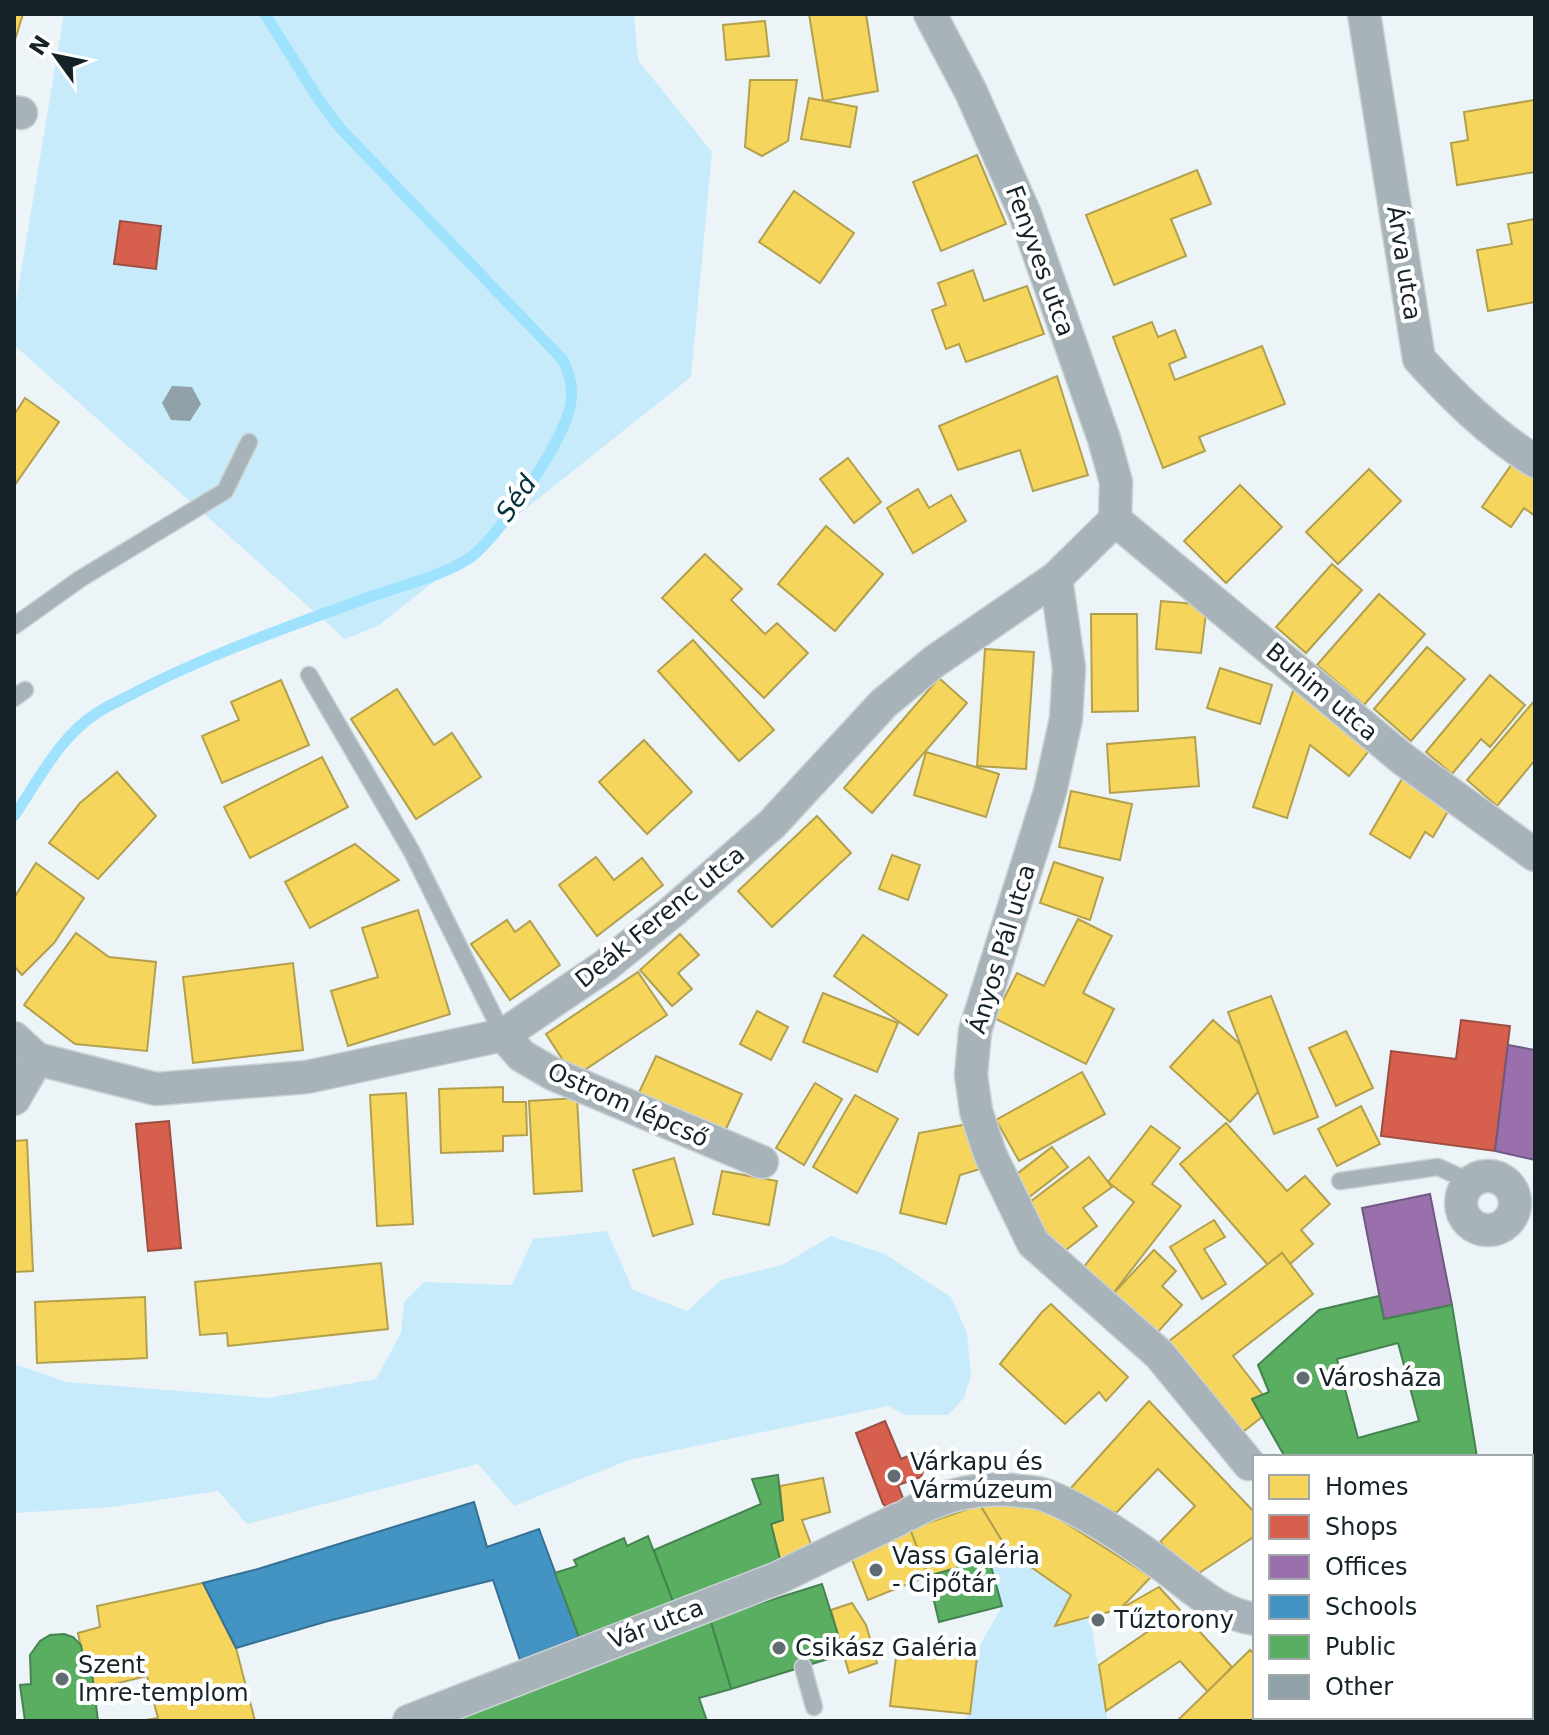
<svg xmlns="http://www.w3.org/2000/svg" width="1549" height="1735" viewBox="0 0 1549 1735" font-family="'DejaVu Sans',sans-serif">
<rect width="100%" height="100%" fill="#ecf4f8"/>
<!-- green -->
<g fill="#c8ebfb">
<path d="M64 14H634L638 60 712 152 691 377 378 626 345 639 14 345V314Z"/>
<path d="M607 1231 633 1290 687 1311 721 1280 782 1265 831 1236 885 1254 951 1297 967 1333 971 1375 964 1398 948 1415H905L888 1406 629 1460 514 1506 478 1464 247 1524 218 1491 113 1507 14 1513V1364L67 1382 267 1398 376 1379 401 1333 404 1302 424 1282 512 1285 533 1239Z"/>
<path d="M1008 1551 1071 1595 1055 1626 1090 1619 1108 1721H963L970 1714 978 1649 1002 1606 989 1559Z"/>
</g>
<!-- homes -->
<g fill="#f6d55c" stroke="#b2a04d" stroke-width="2">
<path d="M14 14H23L14 43Z"/>
<path d="M809 14H866L878 91 823 101Z"/>
<path d="M765 21 769 56 726 60 723 25Z"/>
<path d="M750 80H797L788 141 762 156 745 147Z"/>
<path d="M809 98 857 107 850 147 801 139Z"/>
<path d="M1534 100 1535 172 1457 185 1451 143 1468 140 1464 112Z"/>
<path d="M977 155 1006 224 941 251 913 182Z"/>
<path d="M1197 170 1211 204 1171 219 1186 256 1114 285 1086 215Z"/>
<path d="M794 191 854 233 820 283 759 242Z"/>
<path d="M1535 219V302L1488 311 1477 250 1512 244 1508 224Z"/>
<path d="M973 270 984 301 1027 286 1044 334 966 362 959 344 946 349 932 310 946 305 938 283Z"/>
<path d="M1152 322 1158 337 1175 330 1186 357 1169 364 1175 380 1262 346 1285 404 1199 437 1205 451 1163 468 1113 337Z"/>
<path d="M1057 376 1088 475 1033 491 1020 450 958 470 939 426Z"/>
<path d="M25 398 59 422 14 486V415Z"/>
<path d="M848 458 881 502 854 523 820 479Z"/>
<path d="M1514 461 1535 476V516L1524 508 1511 527 1482 507Z"/>
<path d="M1369 469 1401 501 1338 564 1306 532Z"/>
<path d="M1240 485 1282 527 1226 583 1184 541Z"/>
<path d="M918 489 929 508 951 495 966 521 913 553 887 508Z"/>
<path d="M826 526 883 574 835 631 778 584Z"/>
<path d="M705 554 742 589 731 600 765 634 777 623 808 653 764 698 662 598Z"/>
<path d="M1332 564 1362 590 1306 653 1276 627Z"/>
<path d="M1379 594 1425 634 1364 705 1317 665Z"/>
<path d="M1161 601 1207 605 1201 653 1156 649Z"/>
<path d="M1091 614H1137L1138 711 1092 712Z"/>
<path d="M693 640 774 730 739 761 658 671Z"/>
<path d="M1427 647 1465 679 1411 741 1374 709Z"/>
<path d="M985 649 1034 652 1026 769 977 766Z"/>
<path d="M1220 668 1272 685 1260 724 1207 708Z"/>
<path d="M1490 675 1525 705 1490 747 1481 739 1452 774 1426 752Z"/>
<path d="M939 678 967 703 872 813 844 788Z"/>
<path d="M281 680 309 745 222 783 202 736 239 720 231 702Z"/>
<path d="M1295 685 1372 747 1349 776 1310 745 1287 818 1253 807Z"/>
<path d="M397 689 434 745 452 733 481 777 416 819 351 719Z"/>
<path d="M1535 700V760L1497 806 1467 780Z"/>
<path d="M1195 737 1199 786 1110 793 1107 744Z"/>
<path d="M644 740 692 792 647 834 599 782Z"/>
<path d="M926 752 999 774 986 817 914 795Z"/>
<path d="M322 757 348 807 250 858 224 807Z"/>
<path d="M117 772 156 816 98 879 49 843 80 803Z"/>
<path d="M1403 777 1451 806 1433 837 1425 832 1410 858 1370 834Z"/>
<path d="M1071 791 1132 804 1120 860 1059 847Z"/>
<path d="M817 816 851 853 772 927 738 891Z"/>
<path d="M355 844 399 880 310 928 285 882Z"/>
<path d="M892 855 920 865 908 900 879 889Z"/>
<path d="M596 857 614 880 642 858 663 885 597 936 559 885Z"/>
<path d="M1054 862 1103 878 1090 920 1040 903Z"/>
<path d="M36 863 84 898 54 943 22 975 14 966V898Z"/>
<path d="M418 910 450 1014 348 1046 331 991 378 977 362 928Z"/>
<path d="M1078 919 1112 936 1083 993 1114 1009 1086 1064 994 1018 1017 973 1044 986Z"/>
<path d="M507 920 515 932 530 921 560 965 510 1000 471 944Z"/>
<path d="M76 933 109 957 156 962 147 1051 75 1044 24 1005Z"/>
<path d="M680 934 699 955 678 973 692 989 672 1006 640 970Z"/>
<path d="M863 935 947 995 918 1035 834 976Z"/>
<path d="M293 963 303 1050 193 1063 183 977Z"/>
<path d="M638 972 667 1015 574 1077 546 1034Z"/>
<path d="M823 993 898 1023 877 1072 803 1042Z"/>
<path d="M1271 996 1318 1117 1274 1134 1228 1012Z"/>
<path d="M757 1011 788 1027 771 1060 740 1044Z"/>
<path d="M1213 1020 1240 1044 1258 1092 1230 1122 1170 1067Z"/>
<path d="M1346 1031 1373 1088 1336 1106 1309 1048Z"/>
<path d="M656 1056 742 1094 721 1140 635 1101Z"/>
<path d="M1082 1072 1105 1114 1019 1161 996 1120Z"/>
<path d="M815 1083 842 1099 804 1165 776 1148Z"/>
<path d="M503 1087V1102H526L527 1135 503 1136V1151L441 1153 439 1089Z"/>
<path d="M406 1093 413 1224 377 1226 370 1095Z"/>
<path d="M855 1095 898 1119 857 1193 813 1167Z"/>
<path d="M577 1098 582 1191 534 1194 529 1101Z"/>
<path d="M1361 1106 1380 1144 1337 1166 1318 1129Z"/>
<path d="M1226 1123 1287 1191 1305 1176 1330 1204 1301 1230 1313 1244 1290 1264 1282 1253 1268 1265 1180 1164Z"/>
<path d="M968 1124 983 1168 960 1175 946 1224 900 1213 919 1133Z"/>
<path d="M1151 1126 1180 1148 1152 1184 1181 1206 1111 1296 1080 1272 1134 1202 1108 1182Z"/>
<path d="M27 1140 33 1271 14 1272V1141Z"/>
<path d="M1052 1147 1068 1167 1024 1201 1009 1180Z"/>
<path d="M1089 1157 1112 1187 1083 1208 1097 1226 1062 1253 1026 1205Z"/>
<path d="M674 1158 693 1224 653 1236 633 1170Z"/>
<path d="M722 1171 777 1181 769 1225 713 1214Z"/>
<path d="M1214 1220 1225 1237 1204 1249 1226 1284 1202 1299 1170 1247Z"/>
<path d="M1154 1250 1176 1271 1162 1286 1182 1305 1156 1334 1113 1294Z"/>
<path d="M1282 1253 1313 1294 1233 1356 1263 1395 1252 1399 1262 1417 1235 1438 1164 1345Z"/>
<path d="M381 1263 388 1329 228 1346 227 1333 200 1335 195 1282Z"/>
<path d="M145 1297 147 1358 37 1363 35 1302Z"/>
<path d="M1051 1304 1128 1377 1106 1401 1099 1392 1065 1424 1000 1364 1042 1312Z"/>
<path d="M1149 1401 1255 1513V1536L1196 1575 1160 1542 1195 1506 1158 1469 1116 1513 1070 1489Z"/>
<path d="M823 1478 830 1512 802 1520 812 1547 781 1563 771 1524 783 1520 780 1486Z"/>
<path d="M1015 1504 1050 1513 1151 1577 1120 1609 1055 1626 1071 1595 1008 1551 980 1505Z"/>
<path d="M980 1505 1008 1551 989 1559 928 1576 910 1529Z"/>
<path d="M910 1529 928 1576 868 1600 849 1552Z"/>
<path d="M203 1583 236 1648 255 1721H139L158 1718 147 1676 94 1689 92 1673H86L78 1633 100 1627 97 1606Z"/>
<path d="M1159 1587 1232 1667 1208 1692 1180 1661 1106 1711 1099 1665 1150 1630 1120 1609Z"/>
<path d="M852 1603 866 1625 877 1663 849 1673 831 1610Z"/>
<path d="M898 1641 978 1649 970 1714 890 1706Z"/>
<path d="M1250 1650 1255 1655V1717H1319L1323 1721H1177Z"/>
</g>
<!-- shops -->
<g fill="#d6604d" stroke="#9c4e42" stroke-width="2">
<path d="M120 221 161 226 156 269 114 264Z"/>
<path d="M1461 1020 1510 1026 1495 1151 1381 1136 1391 1051 1456 1059Z"/>
<path d="M169 1121 181 1248 148 1251 136 1124Z"/>
<path d="M885 1421 901 1459 913 1454 920 1455 926 1464 921 1477 898 1485 909 1514 910 1529 883 1504 856 1433Z"/>
<circle cx="1098" cy="1621" r="7"/>
<path d="M1535 1658V1721H1504L1503 1717H1531V1660Z"/>
<path d="M1423 1717H1503L1504 1721H1416Z"/>
</g>
<!-- offices -->
<g fill="#9970ab" stroke="#715984" stroke-width="2">
<path d="M1508 1045 1535 1050V1160L1495 1151Z"/>
<path d="M1430 1194 1452 1305 1384 1319 1362 1208Z"/>
</g>
<!-- schools -->
<path fill="#4393c3" stroke="#357195" stroke-width="2" d="M474 1502 487 1547 539 1529 579 1637 520 1660 493 1580 328 1621 236 1648 203 1583 258 1569Z"/>
<!-- public -->
<g fill="#5aae61" stroke="#458450" stroke-width="2" fill-rule="evenodd">
<path d="M1379 1296 1384 1319 1452 1305 1477 1457H1285L1252 1399 1269 1392 1258 1365 1319 1310ZM1398 1343 1419 1421 1358 1438 1337 1359Z"/>
<path d="M778 1475 783 1520 771 1524 781 1563 673 1602 654 1550 761 1504 752 1479Z"/>
<path d="M648 1536 673 1602 579 1637 555 1573 577 1566 574 1560 624 1538 627 1546Z"/>
<path d="M989 1559 1002 1606 939 1622 928 1576Z"/>
<path d="M822 1584 844 1654 731 1689 710 1619Z"/>
<path d="M710 1619 731 1689 699 1698 707 1721H454Z"/>
<path d="M64 1634 73 1637 81 1645 86 1673H92L98 1721H25L20 1685 31 1684 30 1655 40 1641 50 1635Z"/>
</g>
<g fill="none" stroke-linecap="round" stroke-linejoin="round">
<!-- stream -->
<path stroke="#9ee2fd" stroke-width="11" d="M14 816C38 781 60 736 97 713 110 704 126 698 140 690 212 653 288 627 364 599 394 588 446 575 471 557 500 535 563 442 570 407 574 389 570 376 563 360L340 128 319 100 265 14"/>
</g>
<!-- building -->
<path fill="#90a2a8" d="M172 386 192 387 201 404 190 421 171 420 162 403Z"/>
<g fill="none" stroke-linecap="round" stroke-linejoin="round">
<defs>
<g id="lane">
<path d="M14 626 80 579 225 491 249 442"/>
<path d="M309 675 412 852 503 1035"/>
<path d="M14 698 25 690"/>
<path d="M1340 1181 1438 1167 1471 1182"/>
<path d="M803 1667 814 1707"/>
</g>
<g id="street">
<path d="M930 14 971 92 1025 214 1104 439 1116 482 1115 520"/>
<path d="M1364 14 1419 359C1453 396 1491 434 1535 461"/>
<path d="M14 112 21 113"/>
<path d="M1115 520 1404 760 1535 855"/>
<path d="M1056 578 1069 668 1066 719 1050 792 975 1031 971 1075 976 1111 990 1154 1033 1243 1159 1354 1249 1464"/>
<path d="M503 1035 522 1056 553 1074 762 1162"/>
<path d="M14 1038 37 1059 156 1089 307 1077 503 1035 605 966 673 911 772 824 884 703 935 661 1056 578 1115 520"/>
<path d="M14 1099 37 1059"/>
<circle cx="1488" cy="1203" r="27"/>
<path d="M909 1514C945 1494 980 1486 1021 1491 1029 1492 1038 1492 1045 1495 1086 1511 1131 1542 1166 1568 1194 1589 1219 1614 1255 1619"/>
<path d="M1531 1594 1535 1592"/>
<path d="M409 1721 778 1578 899 1519"/>
</g>
</defs>
<!-- lane casing -->
<use href="#lane" stroke="#cad2d6" stroke-width="19"/>
<!-- street casing -->
<use href="#street" stroke="#cad2d6" stroke-width="35"/>
<!-- lane -->
<use href="#lane" stroke="#a7b3b8" stroke-width="16"/>
<!-- street -->
<use href="#street" stroke="#a7b3b8" stroke-width="32"/>
</g>
<!-- markers -->
<g fill="#606c71" stroke="#fff" stroke-width="3">
<circle cx="1303" cy="1378" r="8"/>
<circle cx="894" cy="1476" r="8"/>
<circle cx="876" cy="1570" r="8"/>
<circle cx="1098" cy="1620" r="8"/>
<circle cx="779" cy="1648" r="8"/>
<circle cx="62" cy="1679" r="8"/>
</g>
<g text-anchor="middle" stroke-width="8" stroke-linejoin="round" paint-order="stroke">
<!-- street labels -->
<g font-size="24" fill="#152329" stroke="#fff">
<text transform="translate(1040 261) rotate(70)" y="8">Fenyves utca</text>
<text transform="translate(1404 263) rotate(81)" y="8">Árva utca</text>
<text transform="translate(1322 692) rotate(40)" y="8">Buhim utca</text>
<text transform="translate(660 917) rotate(-39)" y="8">Deák Ferenc utca</text>
<text transform="translate(1002 949) rotate(-73)" y="8">Ányos Pál utca</text>
<text transform="translate(628 1105) rotate(24)" y="8">Ostrom lépcső</text>
<text transform="translate(656 1624) rotate(-21)" y="8">Vár utca</text>
</g>
<!-- poi labels -->
<g font-size="24" fill="#152329" stroke="#fff" text-anchor="start">
<text x="1319" y="1386">Városháza</text>
<text x="910" y="1470">Várkapu és<tspan x="910" dy="28">Vármúzeum</tspan></text>
<text x="892" y="1564">Vass Galéria<tspan x="892" dy="28">- Cipőtár</tspan></text>
<text x="1114" y="1628">Tűztorony</text>
<text x="795" y="1656">Csikász Galéria</text>
<text x="78" y="1673">Szent<tspan x="78" dy="28">Imre-templom</tspan></text>
</g>
<!-- water labels -->
<g font-size="26" font-style="italic" fill="#033140" stroke="#fff">
<text transform="translate(516 498) rotate(-55)" y="9">Séd</text>
</g>
</g>
<!-- border -->
<rect width="1549" height="1735" fill="none" stroke="#152329" stroke-width="32"/>
<!-- legend -->
<rect x="1253" y="1455" width="280" height="264" fill="#ffffff" stroke="#a1a7a9" stroke-width="2"/>
<rect x="1269" y="1475" width="40" height="24" fill="#f6d55c" stroke="#a1a7a9" stroke-width="2"/>
<text x="1325" y="1495" font-size="24" fill="#152329">Homes</text>
<rect x="1269" y="1515" width="40" height="24" fill="#d6604d" stroke="#a1a7a9" stroke-width="2"/>
<text x="1325" y="1535" font-size="24" fill="#152329">Shops</text>
<rect x="1269" y="1555" width="40" height="24" fill="#9970ab" stroke="#a1a7a9" stroke-width="2"/>
<text x="1325" y="1575" font-size="24" fill="#152329">Offices</text>
<rect x="1269" y="1595" width="40" height="24" fill="#4393c3" stroke="#a1a7a9" stroke-width="2"/>
<text x="1325" y="1615" font-size="24" fill="#152329">Schools</text>
<rect x="1269" y="1635" width="40" height="24" fill="#5aae61" stroke="#a1a7a9" stroke-width="2"/>
<text x="1325" y="1655" font-size="24" fill="#152329">Public</text>
<rect x="1269" y="1675" width="40" height="24" fill="#90a2a8" stroke="#a1a7a9" stroke-width="2"/>
<text x="1325" y="1695" font-size="24" fill="#152329">Other</text>
<!-- north arrow -->
<g transform="translate(56 56) rotate(303)" stroke="#ffffff" stroke-width="6" paint-order="stroke">
<path d="M0-6L14 30L0 20L-14 30Z" fill="#152329"/>
<text y="-12" font-size="22" font-weight="bold" text-anchor="middle" fill="#152329">N</text>
</g>
</svg>
